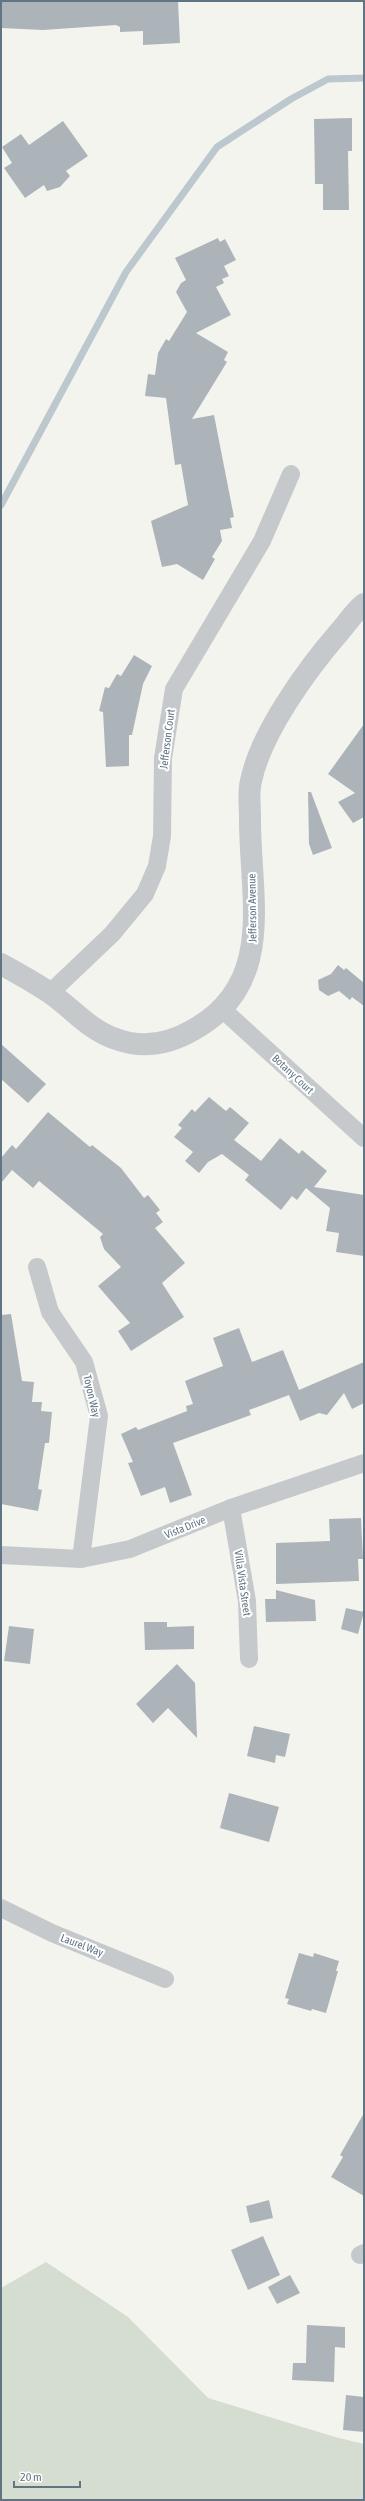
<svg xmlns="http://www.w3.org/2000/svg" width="365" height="2501" viewBox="0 0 365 2501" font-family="'Asap Condensed',sans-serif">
<rect width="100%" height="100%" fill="#f4f4ef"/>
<!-- green -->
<path fill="#d5dcd0" d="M46 2262 128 2317 208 2398 335 2437 364 2444V2500H1V2288Z"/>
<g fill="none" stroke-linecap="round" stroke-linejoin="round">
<!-- stream -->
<path stroke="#bcc8cd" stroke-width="7" d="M1 505 126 272 217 147 291 99 328 79 364 78"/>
</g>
<!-- building -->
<g fill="#adb4b9">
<path d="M1 1H178L180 43 143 45V31L120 32V27L116 25 43 30 1 28Z"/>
<path d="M352 118V151H348L349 210H323V184H315L314 119Z"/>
<path d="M63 121 88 156 66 171 70 176 60 187 47 191 44 185 25 198 4 168 12 163 2 147 21 134 29 145Z"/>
<path d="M218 238 220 242 225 239 236 260 224 266 229 276 222 279 224 283 216 287 231 315 196 333 228 352 224 360 227 362 192 419 214 415 234 517 230 518 232 528 220 530 222 541 212 557 215 559 203 580 177 564 162 567 151 521 188 505 181 464 175 465 166 398 145 396 148 374 155 375 158 353 166 339 169 341 187 312 176 292 181 283 186 280 175 258Z"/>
<path d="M134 655 152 666 143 684 132 735H129V766L106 767 103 712 99 711 105 687 109 688 117 674 121 676Z"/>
<path d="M364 724V817L353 823 338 802 355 793 328 774Z"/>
<path d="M308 792H311L332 848 313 855 309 844Z"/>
<path d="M338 965 344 970 346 968 364 983V1006L352 997 350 1000 339 991 328 996 319 990 318 980 331 974Z"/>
<path d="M1 1044 46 1084 28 1103 1 1079Z"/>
<path d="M209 1097 226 1111 230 1107 249 1123 234 1140 261 1161 280 1138 299 1154 302 1150 327 1171 314 1187 364 1195V1256L336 1252 339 1233 326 1231 330 1208 306 1188 297 1200 292 1196 281 1210 245 1180 249 1175 222 1154 208 1162 199 1173 185 1161 193 1152 174 1137 182 1128 178 1125 192 1109 195 1112Z"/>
<path d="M48 1112 90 1147 92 1145 121 1168 144 1198 148 1195 160 1210 156 1213 163 1222 155 1228 185 1263 162 1283 184 1317 131 1351 118 1331 130 1323 98 1286 121 1267 104 1249 100 1237 103 1234 39 1181 33 1188 12 1170 1 1183V1158L12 1145 16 1149Z"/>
<path d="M11 1314 22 1381 34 1382 32 1402H42L41 1411 52 1412 49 1443H45L38 1489 42 1490 38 1511 1 1504V1315Z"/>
<path d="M239 1328 252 1362 283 1350 299 1390 364 1362V1403L352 1409 344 1393 327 1415 319 1413 300 1421 289 1395 249 1410 251 1415 173 1443 192 1495 170 1503 165 1487 141 1496 128 1463 133 1462 121 1434 136 1427 138 1430 187 1411 186 1406 193 1404 185 1381 223 1366 213 1338Z"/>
<path d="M361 1518 363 1559H358L359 1581 276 1584V1543L330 1541 329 1519Z"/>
<path d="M276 1590 315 1600 316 1621 266 1622 265 1599H276Z"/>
<path d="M346 1608 364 1612 358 1634 341 1629Z"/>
<path d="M144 1622H167V1627L194 1626V1649L145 1650Z"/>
<path d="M9 1626 34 1629 30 1664 4 1661Z"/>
<path d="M177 1664 195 1683 197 1738 168 1708 153 1723 136 1704Z"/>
<path d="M254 1726 290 1734 285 1757 276 1755 275 1763 247 1756Z"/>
<path d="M229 1793 279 1807 269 1842 220 1828Z"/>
<path d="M299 1953 313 1957 314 1953 339 1961 336 1971H338L326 2013 312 2009 311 2011 287 2004 289 1999 285 1998Z"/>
<path d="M364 2113V2196L331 2177 343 2157 340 2155Z"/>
<path d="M269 2200 273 2218 250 2223 246 2206Z"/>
<path d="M263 2236 280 2275 248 2290 231 2250Z"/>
<path d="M290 2275 300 2293 277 2304 268 2287Z"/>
<path d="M307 2325 345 2327V2348L335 2347 334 2382 292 2380 293 2363H306Z"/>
<path d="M346 2395 364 2397V2432L343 2430Z"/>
</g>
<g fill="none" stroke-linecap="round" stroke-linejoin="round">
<!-- minor -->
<g stroke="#c6c9cc" stroke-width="18">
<path d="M50 993 112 934 145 894 157 866 162 836 163 758 174 689 262 541 291 474"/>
<path d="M222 1009 364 1138"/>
<path d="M37 1267 50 1312 84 1362 99 1416 81 1559"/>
<path d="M231 1508 247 1601 249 1659"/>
<path d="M1 1555 81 1559 130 1549 231 1508 364 1463"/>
<path d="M1 1908 52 1933 165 1979"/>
<path d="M360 2255 364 2253"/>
</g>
<!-- tertiary -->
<path stroke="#c6c9cc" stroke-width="22" d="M1 964C17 973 34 982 50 993 72 1008 90 1031 116 1039 143 1049 169 1044 193 1030 278 983 249 895 250 816 250 805 248 792 251 781 261 732 308 668 341 630 348 622 355 611 364 604"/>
</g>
<g text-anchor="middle" stroke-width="4" stroke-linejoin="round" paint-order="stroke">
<!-- street labels -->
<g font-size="11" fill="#617483" stroke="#fff">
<text transform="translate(167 739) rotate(-83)" y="4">Jefferson Court</text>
<text transform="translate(252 908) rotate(-91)" y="4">Jefferson Avenue</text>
<text transform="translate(293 1074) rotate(43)" y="4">Botany Court</text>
<text transform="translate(92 1396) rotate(77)" y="4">Toyon Way</text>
<text transform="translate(185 1527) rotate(-22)" y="4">Vista Drive</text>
<text transform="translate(243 1583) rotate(82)" y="4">Villa Vista Street</text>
<text transform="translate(82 1945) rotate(21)" y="4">Laurel Way</text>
</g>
</g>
<!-- border -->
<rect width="365" height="2501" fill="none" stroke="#617483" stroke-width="4"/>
<!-- scale -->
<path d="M14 2481v6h66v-6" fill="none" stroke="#617483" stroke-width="2"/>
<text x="20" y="2481" font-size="12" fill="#617483" stroke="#ffffff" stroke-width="3" paint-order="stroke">20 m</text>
</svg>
